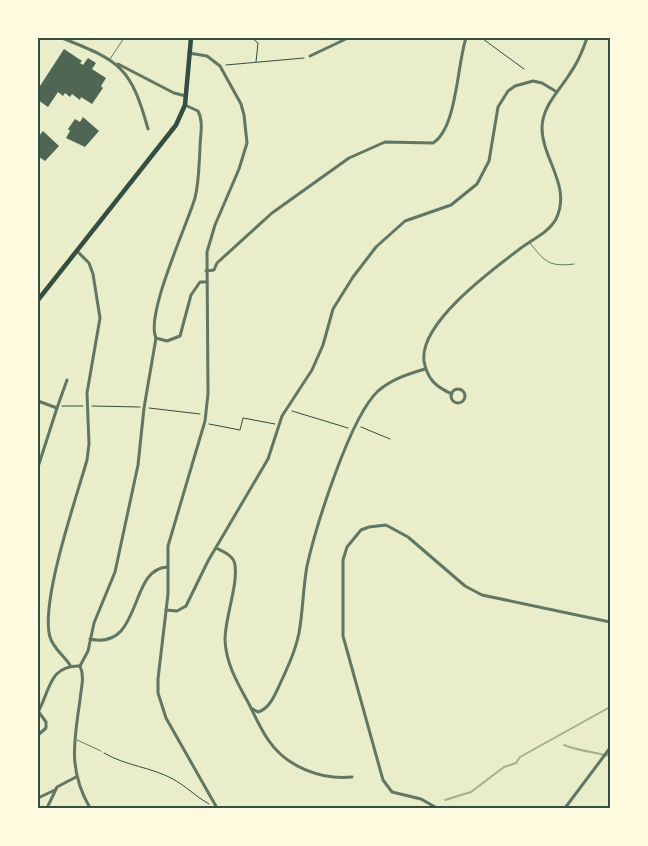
<svg xmlns="http://www.w3.org/2000/svg" width="648" height="846" viewBox="0 0 648 846" font-family="Barlow,sans-serif">
<rect width="100%" height="100%" fill="#e9edc9"/>
<g fill="none" stroke-linecap="round" stroke-linejoin="round">
<!-- stream -->
<g stroke="#a3b18a" stroke-width="2">
<path d="M564 745C579 751 594 752 610 756"/>
<path d="M445 800 471 792 504 767 516 763 520 757 610 707"/>
</g>
</g>
<!-- building -->
<g fill="#4f6655">
<path d="M64 49 82 61 80 63 83 65 88 58 96 63 92 69 106 78 101 86 103 88 92 104 81 97 80 100 72 94 70 97 65 93 63 96 58 92 48 107 38 100V89Z"/>
<path d="M83 117 99 131 85 147 66 138 70 131 68 129 75 119 80 122Z"/>
<path d="M43 131 59 146 45 161 38 156V135L39 136Z"/>
</g>
<g fill="none" stroke-linecap="round" stroke-linejoin="round">
<!-- path -->
<g stroke="#344e41" stroke-width="1">
<path d="M252 38 258 43 256 62"/>
<path d="M483 39 524 69"/>
<path d="M226 65 304 58"/>
<path d="M62 406H83"/>
<path d="M92 406 140 407"/>
<path d="M149 408 200 414"/>
<path d="M292 411 348 428"/>
<path d="M209 424 240 430 243 418 275 424"/>
<path d="M361 427 390 439"/>
<path d="M104 753C126 766 151 767 173 779 186 786 196 797 209 804"/>
</g>
<!-- service -->
<g stroke="#617663" stroke-width="1">
<path d="M110 59 124 38"/>
<path d="M530 243C545 262 549 267 574 264"/>
<path d="M77 740 101 751"/>
</g>
<!-- minor -->
<g stroke="#617663" stroke-width="3">
<path d="M62 38C120 61 131 67 148 129"/>
<path d="M189 53 207 56 220 66 241 104 244 115 247 143 239 169 215 225 207 252 208 394 205 421 168 546V594L158 679V693L166 718 217 808"/>
<path d="M310 56 348 38"/>
<path d="M118 64 174 93 186 96"/>
<path d="M206 271 214 270 217 263 272 213 349 158 385 142 433 143C457 128 457 65 466 38"/>
<path d="M156 338 167 341 180 336 191 295 200 282H206"/>
<circle cx="458" cy="396" r="7"/>
<path d="M452 394C436 387 427 379 424 361 419 323 493 269 521 248 533 239 549 232 556 219 572 186 542 159 542 128 542 107 559 91 569 75 577 64 583 50 587 38"/>
<path d="M38 401 57 408 67 380"/>
<path d="M38 467 57 408"/>
<path d="M216 548C224 552 234 556 235 565 238 586 225 617 225 640 226 664 238 684 249 704 255 716 261 730 269 741 287 767 321 780 352 777"/>
<path d="M166 610 177 611 186 606 208 561 268 459 282 416 312 370 323 345 333 309 353 277 376 247 405 221 451 205 477 184 489 161 498 107 508 91 515 86 533 81 542 83 557 92"/>
<path d="M90 639C143 651 128 569 167 567"/>
<path d="M70 665C64 656 53 648 50 637 40 602 76 499 87 460L89 444 87 393 100 318 93 274 89 263 77 251"/>
<path d="M80 666 88 651 94 623 115 572 138 465 144 408 156 338C145 315 187 225 195 198 199 182 199 165 200 148 200 136 204 122 198 111L185 105"/>
<path d="M80 666C85 677 81 688 80 700 74 742 68 770 90 808"/>
<path d="M251 708 258 712C269 709 275 695 279 686 287 669 295 652 299 633 303 611 303 588 307 566 316 526 350 417 378 391 392 379 408 374 425 369"/>
<path d="M38 712C50 691 49 665 80 666"/>
<path d="M38 735 46 728V722L38 711"/>
<path d="M38 798 55 790"/>
<path d="M47 808 57 787 76 777"/>
<path d="M437 808 421 799 392 792 383 780 343 636V560L347 547 361 530 369 527 386 525 408 537 465 586 482 595 610 622"/>
<path d="M565 808 610 748"/>
</g>
<!-- secondary -->
<path stroke="#344e41" stroke-width="4.5" d="M38 300 176 125 185 105 191 38"/>
</g>
<!-- border -->
<rect width="648" height="846" fill="none" stroke="#fefae0" stroke-width="78"/>
<rect x="39" y="39" width="570" height="768" fill="none" stroke="#344e41" stroke-width="2"/>
</svg>
